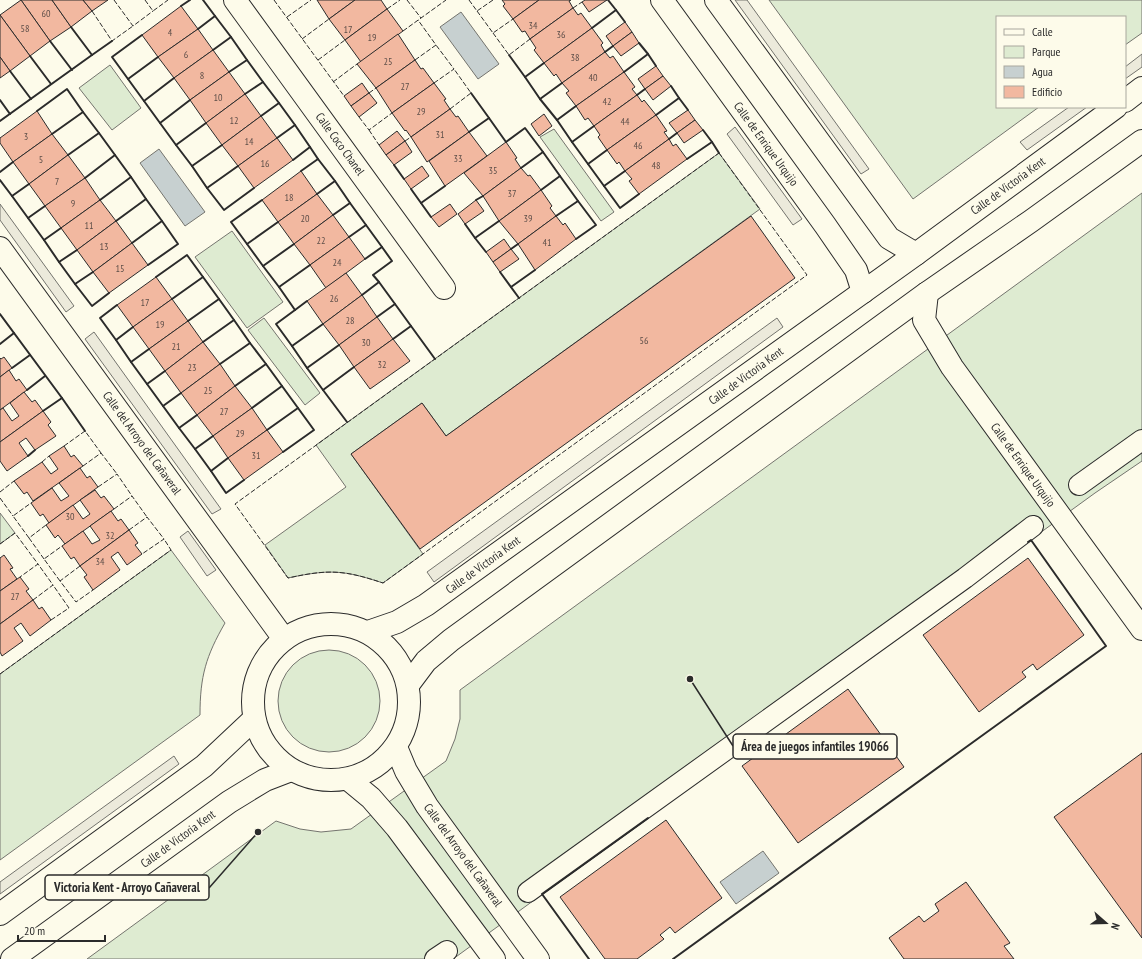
<svg xmlns="http://www.w3.org/2000/svg" width="1142" height="959" viewBox="0 0 1142 959" font-family="'PT Sans Narrow',sans-serif">
<rect width="100%" height="100%" fill="#fdfbea"/>
<!-- green -->
<g fill="#deebd1" stroke="#74746e">
<path d="M769 0H1142V33L1125 45V17H997V107H1039L913 199Z"/>
<path d="M110 65 141 108 112 130 79 88Z"/>
<path d="M554 129 614 212 601 221 540 137Z"/>
<path d="M719 153 760 209 446 436 422 403 351 454 423 554 383 583C344 570 329 569 288 578L265 545 346 487 316 445Z"/>
<path d="M1142 193V461L1095 493 453 959H87L276 821 300 829 321 832 351 829 446 761 455 739 460 719V690Z"/>
<path d="M232 231 283 302 247 328 195 257Z"/>
<path d="M264 318 320 393 305 405 248 330Z"/>
<path d="M0 513 15 533 0 544Z"/>
<path d="M171 550 225 623C206 656 200 676 200 715L0 860V674Z"/>
<circle cx="329" cy="701" r="51"/>
</g>
<!-- parking -->
<g fill="#eceadb" stroke="#74746e">
<path d="M735 0H747L869 169 861 174Z"/>
<path d="M1142 54V67L1125 79V67Z"/>
<path d="M1069 107H1087L1027 150 1020 142Z"/>
<path d="M735 127 802 219 793 225 727 134Z"/>
<path d="M0 204 74 306 66 312 0 220Z"/>
<path d="M777 318 783 327 434 582 427 572Z"/>
<path d="M94 332 221 509 212 514 85 339Z"/>
<path d="M188 531 216 570 207 576 180 537Z"/>
<path d="M174 756 179 764 0 894V882Z"/>
</g>
<!-- water -->
<g fill="#c7d0d0" stroke="#74746e">
<path d="M461 12 499 64 478 79 440 27Z"/>
<path d="M159 149 205 212 185 226 140 163Z"/>
<path d="M763 851 779 873 736 904 720 882Z"/>
</g>
<!-- building -->
<g fill="#f2b8a0" stroke="#2b2b2b">
<path d="M21 0H52L71 27 50 41Z"/>
<path d="M21 0 50 41 30 56 0 15Z"/>
<path d="M52 0H83L92 11 71 27Z"/>
<path d="M83 0H108L92 11Z"/>
<path d="M317 0H355L329 19Z"/>
<path d="M355 0H381L387 9 345 40 329 19Z"/>
<path d="M502 0H539L513 19 503 6 505 4Z"/>
<path d="M539 0H571L569 1 573 8 530 39 525 31 522 32 513 19Z"/>
<path d="M585 0H607L589 12 582 2Z"/>
<path d="M181 6 198 29 158 57 142 35Z"/>
<path d="M573 8 578 15 581 13 592 28 544 63 534 50 536 48 530 39Z"/>
<path d="M387 9 403 31 361 62 345 40Z"/>
<path d="M0 15 30 56 10 71 0 57Z"/>
<path d="M625 22 632 32 613 46 606 36Z"/>
<path d="M592 28 603 43 601 45 605 52 562 83 556 74 554 76 544 63Z"/>
<path d="M198 29 213 50 174 78 158 57Z"/>
<path d="M632 32 639 43 621 56 613 46Z"/>
<path d="M398 34 415 60 376 88 357 64Z"/>
<path d="M213 50 229 72 190 100 174 78Z"/>
<path d="M605 52 610 58 613 56 624 72 576 106 566 93 569 91 562 83Z"/>
<path d="M0 57 10 71 0 78Z"/>
<path d="M415 60 421 69 423 68 434 83 392 113 376 88Z"/>
<path d="M656 66 663 76 645 89 638 79Z"/>
<path d="M229 72 245 94 206 123 190 100Z"/>
<path d="M624 72 635 87 632 89 637 95 594 126 588 118 585 120 576 106Z"/>
<path d="M663 76 671 86 653 100 645 89Z"/>
<path d="M362 83 369 93 351 106 344 96Z"/>
<path d="M434 83 446 99 444 100 450 109 411 137 406 130 405 131 392 113Z"/>
<path d="M369 93 377 103 359 117 351 106Z"/>
<path d="M245 94 261 116 222 145 206 123Z"/>
<path d="M637 95 642 102 644 100 656 115 607 150 598 137 600 135 594 126Z"/>
<path d="M450 109 456 117 458 116 469 132 427 162 411 137Z"/>
<path d="M688 110 695 120 677 133 669 123Z"/>
<path d="M37 111 52 134 13 162 0 143V138Z"/>
<path d="M544 114 552 126 539 136 531 124Z"/>
<path d="M656 115 667 131 664 132 669 139 625 171 619 162 617 164 607 150Z"/>
<path d="M261 116 277 138 238 166 222 145Z"/>
<path d="M695 120 703 130 684 143 677 133Z"/>
<path d="M397 131 405 141 386 155 379 145Z"/>
<path d="M469 132 487 156 445 186 429 161Z"/>
<path d="M52 134 68 155 29 184 13 162Z"/>
<path d="M277 138 293 160 254 188 238 166Z"/>
<path d="M669 139 673 146 676 144 687 159 639 194 629 181 632 179 625 171Z"/>
<path d="M405 141 412 152 394 165 386 155Z"/>
<path d="M506 142 517 158 515 159 521 168 483 196 464 173Z"/>
<path d="M68 155 85 178 45 206 29 184Z"/>
<path d="M422 166 429 176 411 189 404 179Z"/>
<path d="M521 168 528 176 530 175 541 190 499 221 483 196Z"/>
<path d="M301 171 317 194 278 222 262 200Z"/>
<path d="M85 178 100 200 61 228 45 206Z"/>
<path d="M541 190 552 206 550 208 556 216 518 244 499 221Z"/>
<path d="M317 194 333 215 294 244 278 222Z"/>
<path d="M100 200 116 221 77 250 61 228Z"/>
<path d="M476 200 484 211 465 224 458 214Z"/>
<path d="M450 204 457 214 439 227 431 217Z"/>
<path d="M333 215 349 237 310 265 294 244Z"/>
<path d="M556 216 563 225 565 223 576 239 535 270 518 244Z"/>
<path d="M751 216 795 278 420 549 351 454 422 403 446 436Z"/>
<path d="M116 221 132 243 93 272 77 250Z"/>
<path d="M349 237 365 259 326 288 310 265Z"/>
<path d="M504 239 511 249 493 262 486 252Z"/>
<path d="M132 243 148 265 109 293 93 272Z"/>
<path d="M511 249 519 259 500 272 493 262Z"/>
<path d="M346 273 362 295 323 324 307 301Z"/>
<path d="M156 277 172 299 133 327 117 305Z"/>
<path d="M362 295 377 317 339 345 323 324Z"/>
<path d="M172 299 188 321 149 349 133 327Z"/>
<path d="M377 317 393 339 354 367 339 345Z"/>
<path d="M188 321 203 342 165 371 149 349Z"/>
<path d="M393 339 410 361 370 389 354 367Z"/>
<path d="M203 342 220 364 181 393 165 371Z"/>
<path d="M4 357 12 368 0 377V358L1 359Z"/>
<path d="M220 364 235 386 197 415 181 393Z"/>
<path d="M9 370 16 381 19 379 27 390 0 410V377Z"/>
<path d="M235 386 252 408 213 436 197 415Z"/>
<path d="M24 392 32 402 35 400 43 411 0 442V410L3 408 12 421 19 416 10 403Z"/>
<path d="M252 408 267 430 228 458 213 436Z"/>
<path d="M43 411 51 422 48 425 56 436 35 450 26 438 19 443 28 456 7 471 0 461V442Z"/>
<path d="M267 430 283 452 244 480 228 458Z"/>
<path d="M64 446 71 457 74 455 83 466 33 501 27 492 24 494 14 481 42 462 51 474 58 469 49 456Z"/>
<path d="M80 468 87 478 90 476 98 487 49 523 43 514 40 516 31 503 52 488 61 501 69 496 59 483Z"/>
<path d="M95 490 101 498 104 496 114 509 65 544 58 535 55 538 46 525 73 505 83 519 90 514 80 500Z"/>
<path d="M111 511 118 521 121 519 129 530 80 566 74 557 71 559 62 546 83 531 92 544 100 540 90 526Z"/>
<path d="M129 530 138 543 135 545 142 554 127 565 118 552 111 557 120 570 93 590 84 577 87 575 80 566Z"/>
<path d="M4 555 13 568 10 569 17 579 0 591V558Z"/>
<path d="M1028 558 1084 635 1037 670 1033 664 1022 672 1026 677 979 712 923 635Z"/>
<path d="M20 577 29 589 26 591 33 600 0 624V591Z"/>
<path d="M33 600 39 609 42 607 51 620 30 636 21 623 14 628 23 641 2 656 0 652V624Z"/>
<path d="M848 689 904 767 798 843 742 766Z"/>
<path d="M1142 753V938L1054 817Z"/>
<path d="M666 820 722 898 675 933 670 927 660 935 664 939 637 959H605L560 897Z"/>
<path d="M966 882 1010 943 1004 946 1014 959H904L889 938 919 916 924 922 939 911 935 904Z"/>
</g>
<g fill="none" stroke-linecap="round" stroke-linejoin="round">
<defs>
<g id="pedestrian">
<path d="M1079 485 1142 440"/>
<path d="M528 892 965 578 1033 526"/>
<path d="M435 959 447 951"/>
</g>
<g id="minor">
<path d="M235 0 444 288"/>
<path d="M662 0 825 225 856 270 863 292"/>
<path d="M716 0 889 238 916 254"/>
<path d="M0 248 284 639"/>
<path d="M927 293 924 320 952 367 1142 629"/>
<path d="M348 779 371 798 397 828 494 959"/>
</g>
<g id="secondary">
<path d="M1125 101 1142 88"/>
<circle cx="331" cy="702" r="78"/>
<path d="M368 632 397 622 426 605 916 254 1116 107"/>
<path d="M408 685 426 661 451 640 927 293 1031 221 1142 141"/>
<path d="M396 747 406 771 427 806 538 959"/>
<path d="M0 914 204 766 254 719"/>
<path d="M12 959 229 802 265 780 291 770"/>
</g>
</defs>
<!-- pedestrian casing -->
<use href="#pedestrian" stroke="#2b2b2b" stroke-width="22"/>
<!-- minor casing -->
<use href="#minor" stroke="#2b2b2b" stroke-width="24"/>
<!-- secondary casing -->
<use href="#secondary" stroke="#2b2b2b" stroke-width="24"/>
<!-- pedestrian -->
<use href="#pedestrian" stroke="#fdfbea" stroke-width="20"/>
<!-- minor -->
<use href="#minor" stroke="#fdfbea" stroke-width="22"/>
<!-- secondary -->
<use href="#secondary" stroke="#fdfbea" stroke-width="22"/>
<!-- fence -->
<g stroke="#2b2b2b" stroke-width="1" stroke-dasharray="5 2" stroke-linecap="butt">
<path d="M114 0 133 26 153 11"/>
<path d="M145 0 153 11 168 0"/>
<path d="M274 0 344 96"/>
<path d="M407 0 421 18"/>
<path d="M469 0 477 11 493 0"/>
<path d="M573 8 582 2"/>
<path d="M387 9 400 0"/>
<path d="M92 11 112 41 133 26"/>
<path d="M477 11 493 33 513 19"/>
<path d="M287 17 311 0"/>
<path d="M403 31 446 0"/>
<path d="M493 33 509 55 530 39"/>
<path d="M302 39 329 19"/>
<path d="M318 60 345 40"/>
<path d="M415 60 436 45 418 20"/>
<path d="M333 82 357 64"/>
<path d="M434 83 454 69 436 45"/>
<path d="M369 93 376 88"/>
<path d="M450 109 471 93 454 69"/>
<path d="M359 117 369 130 392 113"/>
<path d="M369 130 379 145"/>
<path d="M405 141 411 137"/>
<path d="M719 153 807 275 383 583C344 570 329 569 288 578L235 504Z"/>
<path d="M64 446 85 431 101 453"/>
<path d="M42 462 49 456"/>
<path d="M83 466 101 453 117 474"/>
<path d="M98 487 117 474 132 496"/>
<path d="M0 492 14 481"/>
<path d="M0 498 13 516"/>
<path d="M114 509 132 496 147 517"/>
<path d="M129 530 147 517 164 539 142 554"/>
<path d="M29 538 13 516 31 503"/>
<path d="M0 544 15 533 38 564 20 577"/>
<path d="M44 559 29 538 46 525"/>
<path d="M80 566 60 581 76 602 93 590"/>
<path d="M60 581 44 559 62 546"/>
<path d="M33 600 53 585 38 564"/>
<path d="M51 620 69 608 53 585"/>
<path d="M0 674 171 550 164 539"/>
</g>
<!-- wall -->
<g stroke="#2b2b2b" stroke-width="2">
<path d="M181 6 190 0"/>
<path d="M616 10 625 22"/>
<path d="M71 27 92 55 112 41"/>
<path d="M592 28 616 10 608 0"/>
<path d="M198 29 215 16 203 0"/>
<path d="M142 35 112 57 128 79 158 57"/>
<path d="M50 41 72 70"/>
<path d="M213 50 231 37 215 16"/>
<path d="M605 52 613 46"/>
<path d="M648 54 656 66"/>
<path d="M509 55 525 77 544 63"/>
<path d="M30 56 51 84"/>
<path d="M10 71 31 99"/>
<path d="M229 72 247 60 231 37"/>
<path d="M624 72 648 54 639 43"/>
<path d="M525 77 540 99 562 83"/>
<path d="M128 79 144 101 174 78"/>
<path d="M245 94 263 82 247 60"/>
<path d="M637 95 645 89"/>
<path d="M679 98 688 110"/>
<path d="M540 99 557 120 576 106"/>
<path d="M0 100 10 114"/>
<path d="M144 101 160 123 190 100"/>
<path d="M37 111 67 89 83 112 52 134"/>
<path d="M656 115 679 98 671 86"/>
<path d="M261 116 279 103 263 82"/>
<path d="M489 118 506 142"/>
<path d="M557 120 572 142 594 126"/>
<path d="M0 121 92 55"/>
<path d="M160 123 176 145 206 123"/>
<path d="M469 132 489 118 471 93"/>
<path d="M277 138 295 125 279 103"/>
<path d="M669 139 677 133"/>
<path d="M506 142 525 128 543 152"/>
<path d="M572 142 588 164 607 150"/>
<path d="M712 142 719 153"/>
<path d="M176 145 192 166 222 145"/>
<path d="M310 147 318 159"/>
<path d="M68 155 99 133 83 112"/>
<path d="M687 159 712 142 703 130"/>
<path d="M293 160 310 147 295 125"/>
<path d="M588 164 604 186 625 171"/>
<path d="M394 165 404 179"/>
<path d="M192 166 207 188 238 166"/>
<path d="M521 168 543 152 560 176"/>
<path d="M301 171 318 159 335 181 317 194"/>
<path d="M0 172 13 162"/>
<path d="M85 178 115 155 99 133"/>
<path d="M0 180 12 196 29 184"/>
<path d="M604 186 620 208 639 194"/>
<path d="M207 188 224 210 254 188"/>
<path d="M411 189 421 203 445 186"/>
<path d="M541 190 560 176 578 201"/>
<path d="M12 196 28 218 45 206"/>
<path d="M100 200 131 177 115 155"/>
<path d="M262 200 231 222 247 244 278 222"/>
<path d="M476 200 483 196"/>
<path d="M421 203 431 217"/>
<path d="M333 215 350 203 335 181"/>
<path d="M556 216 578 201 596 225 576 239"/>
<path d="M28 218 44 240 61 228"/>
<path d="M116 221 146 199 131 177"/>
<path d="M465 224 475 238"/>
<path d="M349 237 366 225 350 203"/>
<path d="M44 240 59 262 77 250"/>
<path d="M132 243 162 221 146 199"/>
<path d="M247 244 263 266 294 244"/>
<path d="M511 249 518 244"/>
<path d="M486 252 475 238 499 221"/>
<path d="M365 259 382 247 366 225"/>
<path d="M59 262 75 284 93 272"/>
<path d="M148 265 178 244 162 221"/>
<path d="M263 266 279 287 310 265"/>
<path d="M500 272 519 298"/>
<path d="M156 277 187 255 203 277 172 299"/>
<path d="M75 284 92 306 109 293"/>
<path d="M279 287 295 310 307 301"/>
<path d="M511 287 535 270"/>
<path d="M362 295 379 282 373 275 392 261 382 247"/>
<path d="M117 305 100 318 116 340 133 327"/>
<path d="M295 310 276 324 292 346 323 324"/>
<path d="M0 314 62 398"/>
<path d="M377 317 395 304 379 282"/>
<path d="M188 321 219 299 203 277"/>
<path d="M411 326 435 359"/>
<path d="M393 339 411 326 395 304"/>
<path d="M116 340 131 362 149 349"/>
<path d="M203 342 234 320 219 299"/>
<path d="M0 344 14 333"/>
<path d="M292 346 307 368 339 345"/>
<path d="M131 362 147 384 165 371"/>
<path d="M220 364 250 343 234 320"/>
<path d="M12 368 30 355"/>
<path d="M307 368 323 390 354 367"/>
<path d="M147 384 163 406 181 393"/>
<path d="M235 386 266 364 250 343"/>
<path d="M27 390 45 376"/>
<path d="M323 390 347 422"/>
<path d="M163 406 179 428 197 415"/>
<path d="M252 408 282 386 266 364"/>
<path d="M43 411 62 398 85 431"/>
<path d="M179 428 195 449 213 436"/>
<path d="M267 430 298 408 282 386"/>
<path d="M195 449 211 471 228 458"/>
<path d="M283 452 314 430 298 408"/>
<path d="M28 456 35 450"/>
<path d="M211 471 226 493 244 480"/>
<path d="M589 959 542 894 648 818"/>
<path d="M673 959 1106 646 1031 540 1028 542"/>
</g>
</g>
<g text-anchor="middle" stroke-width="3" stroke-linejoin="round" paint-order="stroke">
<!-- number labels -->
<g font-size="10" fill="#5d4e48">
<text x="46" y="17">60</text>
<text x="533" y="29">34</text>
<text x="25" y="32">58</text>
<text x="348" y="33">17</text>
<text x="170" y="36">4</text>
<text x="561" y="38">36</text>
<text x="372" y="41">19</text>
<text x="186" y="58">6</text>
<text x="575" y="61">38</text>
<text x="388" y="65">25</text>
<text x="202" y="79">8</text>
<text x="593" y="81">40</text>
<text x="405" y="90">27</text>
<text x="218" y="101">10</text>
<text x="607" y="105">42</text>
<text x="421" y="115">29</text>
<text x="234" y="124">12</text>
<text x="625" y="125">44</text>
<text x="440" y="138">31</text>
<text x="26" y="140">3</text>
<text x="249" y="145">14</text>
<text x="638" y="149">46</text>
<text x="458" y="162">33</text>
<text x="41" y="163">5</text>
<text x="265" y="167">16</text>
<text x="656" y="169">48</text>
<text x="493" y="174">35</text>
<text x="57" y="185">7</text>
<text x="512" y="197">37</text>
<text x="289" y="201">18</text>
<text x="73" y="207">9</text>
<text x="305" y="222">20</text>
<text x="528" y="222">39</text>
<text x="89" y="229">11</text>
<text x="321" y="244">22</text>
<text x="547" y="246">41</text>
<text x="104" y="250">13</text>
<text x="337" y="266">24</text>
<text x="120" y="272">15</text>
<text x="334" y="302">26</text>
<text x="145" y="306">17</text>
<text x="350" y="324">28</text>
<text x="160" y="328">19</text>
<text x="644" y="344">56</text>
<text x="366" y="346">30</text>
<text x="176" y="350">21</text>
<text x="382" y="368">32</text>
<text x="192" y="371">23</text>
<text x="208" y="394">25</text>
<text x="224" y="415">27</text>
<text x="240" y="437">29</text>
<text x="256" y="459">31</text>
<text x="70" y="520">30</text>
<text x="110" y="539">32</text>
<text x="100" y="565">34</text>
<text x="15" y="600">27</text>
</g>
<!-- street labels -->
<g font-size="12" fill="#2b2b2b" stroke="#fdfbea">
<text transform="translate(340 144) rotate(54)" y="4">Calle Coco Chanel</text>
<text transform="translate(766 144) rotate(54)" y="4">Calle de Enrique Urquijo</text>
<text transform="translate(1008 186) rotate(-36)" y="4">Calle de Victoria Kent</text>
<text transform="translate(746 376) rotate(-36)" y="4">Calle de Victoria Kent</text>
<text transform="translate(142 443) rotate(54)" y="4">Calle del Arroyo del Cañaveral</text>
<text transform="translate(1023 465) rotate(54)" y="4">Calle de Enrique Urquijo</text>
<text transform="translate(483 565) rotate(-36)" y="4">Calle de Victoria Kent</text>
<text transform="translate(178 839) rotate(-36)" y="4">Calle de Victoria Kent</text>
<text transform="translate(463 855) rotate(54)" y="4">Calle del Arroyo del Cañaveral</text>
</g>
</g>
<!-- callouts -->
<path fill="none" stroke="#2b2b2b" stroke-width="1.5" d="M690 679L733 746M258 832L209 888"/>
<g fill="#2b2b2b" stroke="#fdfbea" stroke-width="1.5">
<circle cx="690" cy="679" r="4"/>
<circle cx="258" cy="832" r="4"/>
</g>
<g fill="#fdfbea" stroke="#2b2b2b" stroke-width="1.5">
<rect x="733" y="734" width="164" height="25" rx="4"/>
<rect x="45" y="875" width="164" height="25" rx="4"/>
</g>
<g font-size="13" text-anchor="middle" font-weight="bold" fill="#2b2b2b">
<text x="815" y="751">Área de juegos infantiles 19066</text>
<text x="127" y="892">Victoria Kent - Arroyo Cañaveral</text>
</g>
<!-- legend -->
<rect x="996" y="16" width="130" height="92" fill="#fdfbea" stroke="#a9a89e"/>
<rect x="1004" y="29" width="20" height="6" fill="#fdfbea" stroke="#a9a89e"/>
<text x="1032" y="36" font-size="12" fill="#2b2b2b">Calle</text>
<rect x="1004" y="46" width="20" height="12" fill="#deebd1" stroke="#a9a89e"/>
<text x="1032" y="56" font-size="12" fill="#2b2b2b">Parque</text>
<rect x="1004" y="66" width="20" height="12" fill="#c7d0d0" stroke="#a9a89e"/>
<text x="1032" y="76" font-size="12" fill="#2b2b2b">Agua</text>
<rect x="1004" y="86" width="20" height="12" fill="#f2b8a0" stroke="#a9a89e"/>
<text x="1032" y="96" font-size="12" fill="#2b2b2b">Edificio</text>
<!-- north arrow -->
<g transform="translate(1106 923) rotate(110)" stroke="#fdfbea" stroke-width="3" paint-order="stroke">
<path d="M0-3L7 15L0 10L-7 15Z" fill="#2b2b2b"/>
<text y="-6" font-size="11" font-weight="bold" text-anchor="middle" fill="#2b2b2b">N</text>
</g>
<!-- scale -->
<path d="M18 935v6h87v-6" fill="none" stroke="#2b2b2b" stroke-width="2"/>
<text x="24" y="935" font-size="12" fill="#2b2b2b" stroke="#fdfbea" stroke-width="3" paint-order="stroke">20 m</text>
</svg>
